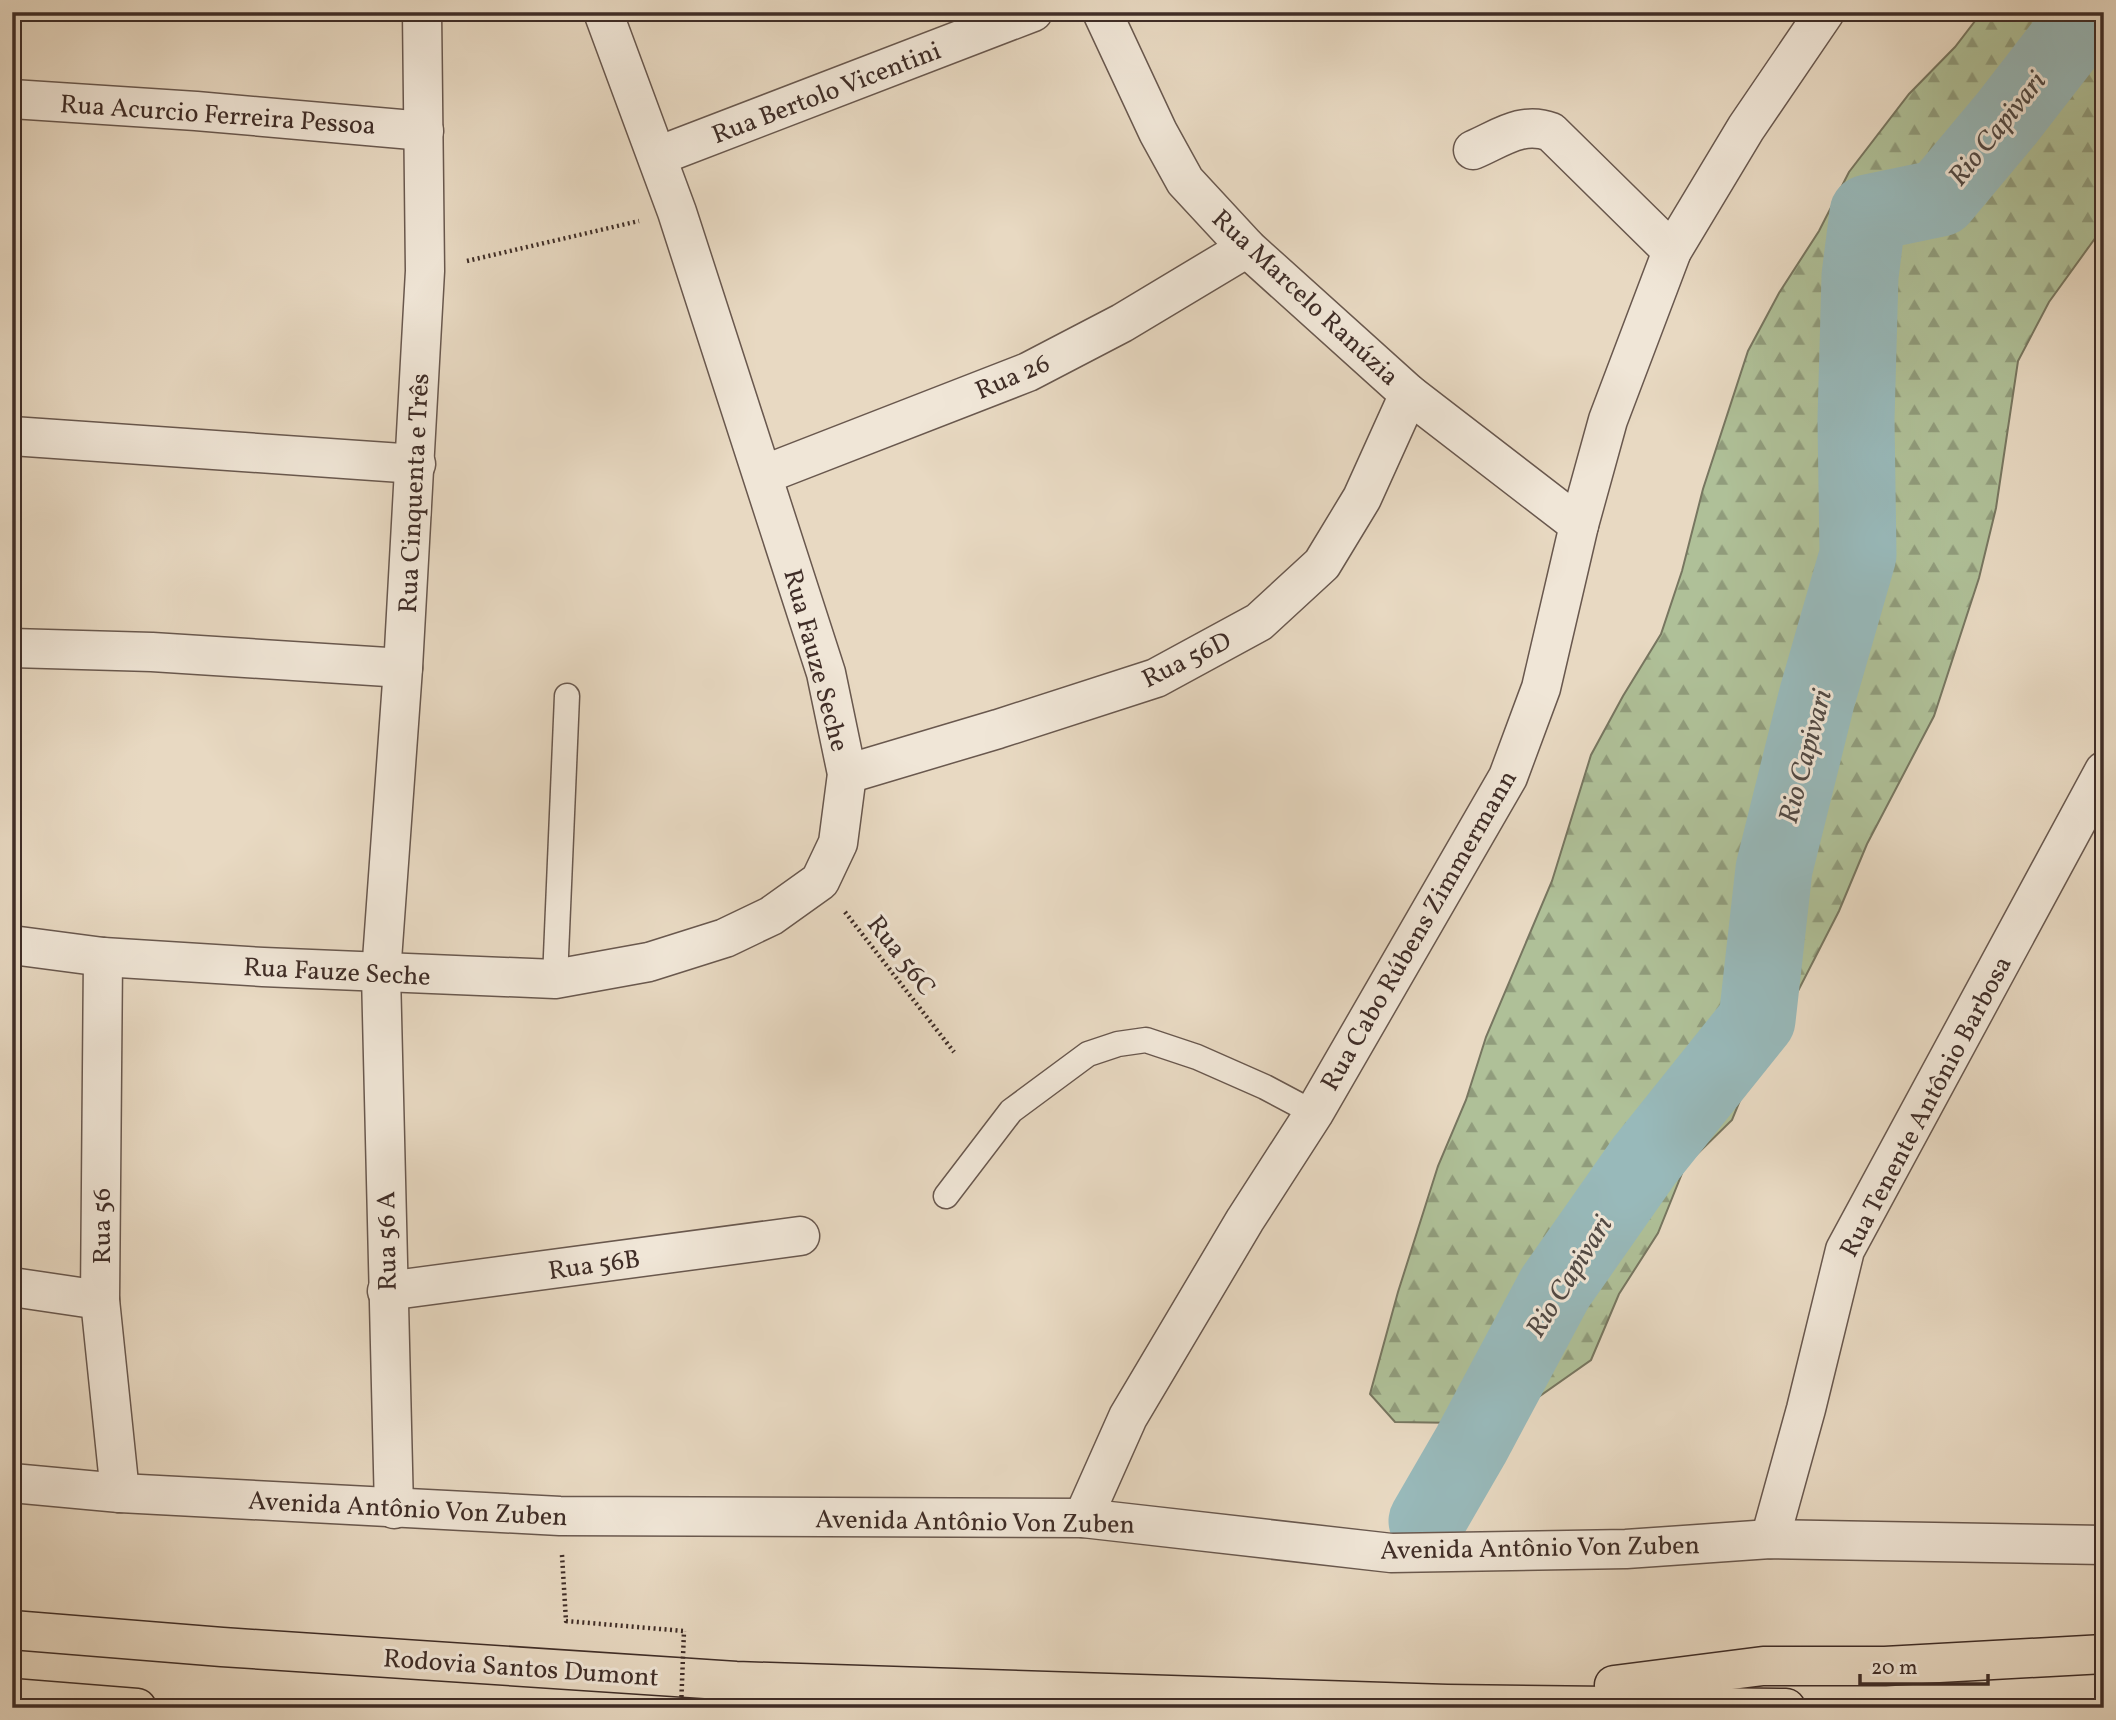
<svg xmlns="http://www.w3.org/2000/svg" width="2116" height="1720" viewBox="0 0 2116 1720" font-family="Vollkorn,serif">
<defs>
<pattern id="forest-firs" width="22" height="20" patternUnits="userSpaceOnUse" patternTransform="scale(1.75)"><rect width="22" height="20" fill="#afc098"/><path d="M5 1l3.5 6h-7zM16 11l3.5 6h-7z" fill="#909c7c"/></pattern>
</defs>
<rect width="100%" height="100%" fill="#e8d9c2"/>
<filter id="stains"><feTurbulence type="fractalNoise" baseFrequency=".00286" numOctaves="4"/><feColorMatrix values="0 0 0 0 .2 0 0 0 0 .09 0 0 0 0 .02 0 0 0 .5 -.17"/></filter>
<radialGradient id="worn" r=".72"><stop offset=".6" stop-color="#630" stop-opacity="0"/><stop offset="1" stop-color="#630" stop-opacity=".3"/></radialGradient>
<!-- forest -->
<path fill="url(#forest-firs)" stroke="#777660" stroke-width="2" d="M1982 12H2104V223L2096 237 2049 302 2018 361 1996 508 1979 578 1934 716 1867 844 1839 911 1798 991 1759 1054 1732 1120 1685 1166 1658 1233 1619 1294 1591 1360 1527 1405 1461 1423 1395 1422 1370 1394 1398 1292 1438 1166 1466 1100 1486 1037 1552 881 1591 755 1623 696 1661 634 1682 571 1703 489 1748 351 1779 293 1819 231 1849 172 1909 94 1955 47Z"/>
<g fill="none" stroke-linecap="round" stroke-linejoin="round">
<!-- river -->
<path stroke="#98b9ba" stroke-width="77" d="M1427 1521 1471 1445 1555 1288 1644 1161 1757 1020 1774 869 1817 697 1858 555 1856 419 1860 276 1868 213 1940 198 2007 118 2076 29 2104 18"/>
<defs>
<g id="service">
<path d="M555 979 567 696"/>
<path d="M946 1196 1011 1111 1088 1054 1118 1044 1146 1040 1197 1057 1265 1087 1314 1113"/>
</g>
<g id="minor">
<path d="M1102 12 1158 132 1185 181 1247 248 1409 394 1579 525"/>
<path d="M12 99 196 111 424 131"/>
<path d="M1473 150C1501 138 1522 121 1551 132L1672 251"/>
<path d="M658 156 1033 12"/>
<path d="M12 436 416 464"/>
<path d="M763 475 1028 372 1122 323 1247 248"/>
<path d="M12 648 152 652 403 668"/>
<path d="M847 774 998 729 1156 678 1259 622 1322 564 1362 498 1409 394"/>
<path d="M12 945 103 957 263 967 555 979 649 962 725 938 771 916 820 881 838 843 847 774 826 673 677 212 603 12"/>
<path d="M103 957 100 1300 120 1493"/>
<path d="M12 1287 100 1300"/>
<path d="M387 1291 800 1236"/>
<path d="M394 1509 381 974 403 668 425 271 422 12"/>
<path d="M1770 1539 1806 1409 1845 1250 2104 771"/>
</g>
<g id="tertiary">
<path d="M12 1483 120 1493 560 1516 1083 1518 1391 1553 1626 1549 1770 1539 2104 1545"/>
<path d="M1083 1518 1128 1417 1245 1220 1314 1113 1508 777 1541 688 1579 525 1608 420 1672 251 1746 128 1825 12"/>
</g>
<g id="motorway">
<path d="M12 1630 222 1647 736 1681 1447 1704 1786 1708"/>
<path d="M1614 1685 1763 1666H1885L2104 1654"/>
<path d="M12 1698 137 1708"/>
</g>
</defs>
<!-- service casing -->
<use href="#service" stroke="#69584e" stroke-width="27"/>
<!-- minor casing -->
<use href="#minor" stroke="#69584e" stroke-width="41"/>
<!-- tertiary casing -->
<use href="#tertiary" stroke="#69584e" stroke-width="41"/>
<!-- motorway casing -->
<use href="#motorway" stroke="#3f2d27" stroke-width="41"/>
<!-- path -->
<g stroke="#3f2d27" stroke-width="4.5" stroke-dasharray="2 3.5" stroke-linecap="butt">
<path d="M467 261 639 221"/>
<path d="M845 912 954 1052"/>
<path d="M562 1555 566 1621 684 1631"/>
</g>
<!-- service -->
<use href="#service" stroke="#f0e6d7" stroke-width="24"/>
<!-- minor -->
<use href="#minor" stroke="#f0e6d7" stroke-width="38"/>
<!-- tertiary -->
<use href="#tertiary" stroke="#f0e6d7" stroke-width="38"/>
<!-- motorway -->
<use href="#motorway" stroke="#e8d9c2" stroke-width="38"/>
<!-- path-bridge -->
<path stroke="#3f2d27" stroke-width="4.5" stroke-dasharray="2 3.5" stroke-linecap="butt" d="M681 1708 684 1631"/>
</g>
<g text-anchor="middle" stroke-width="6" stroke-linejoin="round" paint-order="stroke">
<!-- street labels -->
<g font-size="26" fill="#3f2d27" stroke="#f0e6d7">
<text transform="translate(826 92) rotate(-21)" y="9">Rua Bertolo Vicentini</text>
<text transform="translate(218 114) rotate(4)" y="9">Rua Acurcio Ferreira Pessoa</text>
<text transform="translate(1306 297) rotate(43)" y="9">Rua Marcelo Ranúzia</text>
<text transform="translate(1012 376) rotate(-23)" y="9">Rua 26</text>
<text transform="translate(413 493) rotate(-87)" y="9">Rua Cinquenta e Três</text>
<text transform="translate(1186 659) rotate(-26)" y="9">Rua 56D</text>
<text transform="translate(817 660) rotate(75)" y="9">Rua Fauze Seche</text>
<text transform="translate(1418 930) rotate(-60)" y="9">Rua Cabo Rúbens Zimmermann</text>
<text transform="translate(902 955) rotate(52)" y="9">Rua 56C</text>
<text transform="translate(337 971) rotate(3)" y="9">Rua Fauze Seche</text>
<text transform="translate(1925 1106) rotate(-62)" y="9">Rua Tenente Antônio Barbosa</text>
<text transform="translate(101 1226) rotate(-90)" y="9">Rua 56</text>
<text transform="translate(386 1241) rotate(-91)" y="9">Rua 56 A</text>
<text transform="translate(594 1264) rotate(-8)" y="9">Rua 56B</text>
<text transform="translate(408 1508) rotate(3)" y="9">Avenida Antônio Von Zuben</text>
<text transform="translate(975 1521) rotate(1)" y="9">Avenida Antônio Von Zuben</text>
<text transform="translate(1540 1547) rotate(-1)" y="9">Avenida Antônio Von Zuben</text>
<text transform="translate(521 1667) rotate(4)" y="9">Rodovia Santos Dumont</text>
</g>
<!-- water labels -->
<g font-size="28" font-style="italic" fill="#514944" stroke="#f0e6d7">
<text transform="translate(1996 128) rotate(-51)" y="10">Rio Capivari</text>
<text transform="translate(1804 756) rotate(-75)" y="10">Rio Capivari</text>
<text transform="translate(1568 1276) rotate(-58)" y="10">Rio Capivari</text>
</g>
</g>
<!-- margin -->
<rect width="2116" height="1720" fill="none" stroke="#e8d9c2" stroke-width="42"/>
<rect x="14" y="14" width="2088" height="1692" fill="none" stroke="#3f2d27" stroke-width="3.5"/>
<rect x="21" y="21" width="2074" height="1678" fill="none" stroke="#3f2d27" stroke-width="2"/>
<!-- scale -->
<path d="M1860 1674v10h128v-10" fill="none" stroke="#3f2d27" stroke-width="3.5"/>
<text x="1871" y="1674" font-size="21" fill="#3f2d27" stroke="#f0e6d7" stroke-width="5" paint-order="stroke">20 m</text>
<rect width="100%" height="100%" filter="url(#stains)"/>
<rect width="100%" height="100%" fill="url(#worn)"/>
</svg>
